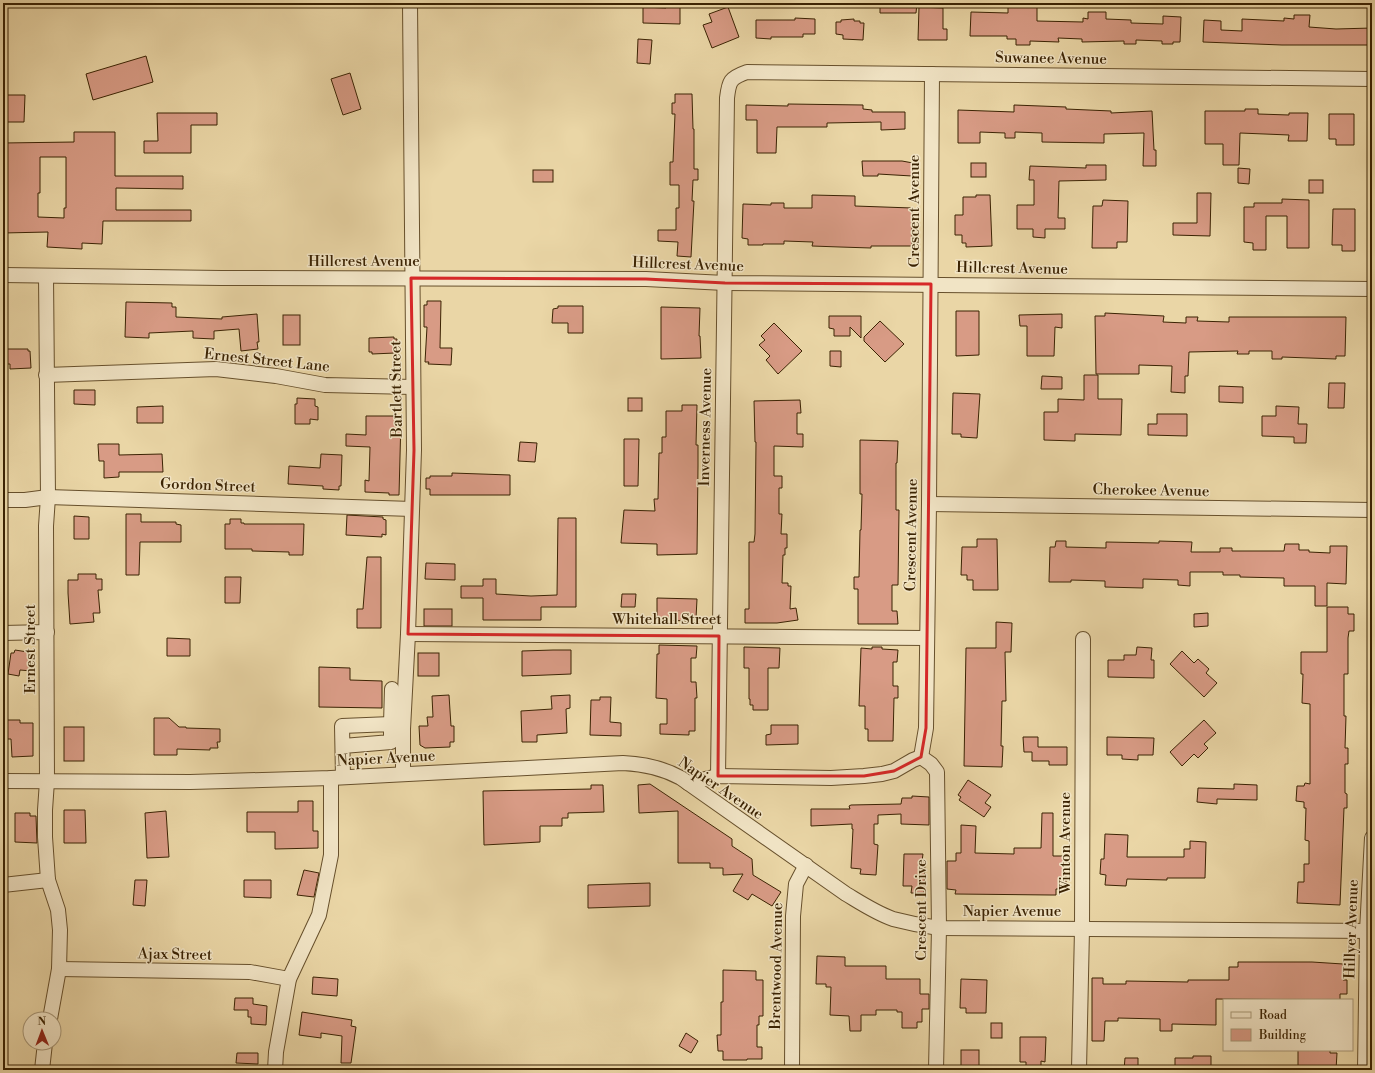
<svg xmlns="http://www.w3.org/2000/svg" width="1375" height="1073" viewBox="0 0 1375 1073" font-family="'Libre Bodoni',serif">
<rect width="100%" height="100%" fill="#ead6a6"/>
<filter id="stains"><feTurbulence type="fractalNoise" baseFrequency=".005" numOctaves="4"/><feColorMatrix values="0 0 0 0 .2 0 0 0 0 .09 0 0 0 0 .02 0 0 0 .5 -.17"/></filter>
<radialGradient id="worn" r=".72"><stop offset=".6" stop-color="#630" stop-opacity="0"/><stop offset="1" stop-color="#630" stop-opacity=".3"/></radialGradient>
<!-- building -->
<g fill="#d89b85" stroke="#3b2303" fill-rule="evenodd">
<path d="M880 3H917L916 13H880Z"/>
<path d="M1008 3H1037V21L1083 22V18L1088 19V12H1106V19L1131 20V23L1163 24V16L1181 17 1180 42H1173V44H1162V41L1136 40V44H1124V41L1082 42V39L1058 38 1059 42 1030 41V45H1016V39H1007V36H970L971 12 1008 13Z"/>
<path d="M667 4H680V24L643 23V7L666 8Z"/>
<path d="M728 7 739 37 712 48 703 25 712 22 709 14Z"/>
<path d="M919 7 943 8V29H947V40H918Z"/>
<path d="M1294 15H1310L1309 27 1336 29 1372 28V45H1282L1203 42 1204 20 1221 21V30L1242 31V19L1284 21V18L1294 19Z"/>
<path d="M795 18 815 19V34H803V37H771V39L756 38V20H795Z"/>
<path d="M854 19V21H860V23H864L863 40 843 39V35L836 34V22H841V20Z"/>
<path d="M638 39 652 40 650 64 637 63Z"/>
<path d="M146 56 153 82 93 100 86 74Z"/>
<path d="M350 73 361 109 343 115 331 79Z"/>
<path d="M675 94H692L693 129H694V169H698V180H693L692 201H694L691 257 677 256 678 242 658 241V230H676V208H679V185H670V162H673L675 114H672V103H675Z"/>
<path d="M3 95H25L24 122H3Z"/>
<path d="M788 104 863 105V109L872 110V112H905V129L881 130V122L827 123V127H777L776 153H757V120H746V105L788 106Z"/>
<path d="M1014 105 1066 107V109L1111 111V113L1152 111 1154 150H1156V166H1143L1144 133 1104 134V143L1042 142V133L1015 132V138H1005V133L980 132V143H958V110L1014 112Z"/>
<path d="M1245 109H1258V114L1289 115V113H1308L1307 141H1288L1289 135 1240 133 1239 165H1223V144H1205V111H1245Z"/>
<path d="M157 113H217V125H191V153H144V141H158Z"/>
<path d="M1329 114H1354V145H1336V139H1329Z"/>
<path d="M74 132H115V176H183V189L116 188V210H191V221H103L102 244 82 243V249L47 247 48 232 3 233V216H6L5 193H3V143L74 142ZM40 157H66V208H64V218L38 217V193H40Z"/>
<path d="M862 161H902L913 163 912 176 878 174V176H863Z"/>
<rect x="971" y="163" width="15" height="14"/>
<path d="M1086 165H1106V180L1059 181 1058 218H1065V229H1045V238L1033 237V229H1017V205H1034V180H1029L1030 166 1086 168Z"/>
<path d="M1238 168 1250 169 1249 184 1238 183Z"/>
<rect x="533" y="170" width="20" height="12"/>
<rect x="1309" y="180" width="14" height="13"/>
<path d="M1197 193H1211L1210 236 1173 235V223H1197Z"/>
<path d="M812 195 855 196V206L912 208V246H871V248L840 247 812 246 813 242 784 241V244H763V245H748V239L742 238 743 204 771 205V203H784V208H812Z"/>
<path d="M976 195H990L992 246 966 247V243H962V235H955V215H963V197H976Z"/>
<path d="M1282 199 1309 200V248H1287V216H1266V250H1253V243L1244 242V207H1254V203H1282Z"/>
<path d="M1103 200 1128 201 1127 242H1117V248H1092L1093 206H1102Z"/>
<path d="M1333 209H1355V251H1342V245H1332Z"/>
<path d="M427 301H441L440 348H452L451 365 428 364 429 362H425L427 327H424V305H427Z"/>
<path d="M126 302 172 303V307H176V317L222 319V317L257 314 259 342H257L258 349 241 351 239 329 214 331V339L193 338V331L149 333V338L125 337Z"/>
<path d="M558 306H583V333H568V323H552L553 309 558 308Z"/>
<path d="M661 307 700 308 699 336H700L701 358 661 359Z"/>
<path d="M956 311H979V355L956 356Z"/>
<path d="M1105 313 1164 316 1163 322 1186 323V317H1198L1197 321 1229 322V317H1346L1345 356H1336V359L1282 357V359H1272V351H1249V354H1237L1238 351 1189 352 1188 376H1185V393L1171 392 1172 366 1139 365V374H1096L1095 316H1105Z"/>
<path d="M1062 314V328L1055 327 1054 356H1027V326H1020L1019 315Z"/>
<rect x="283" y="315" width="17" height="30"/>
<path d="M829 316H861V338L850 327V336H834V329L829 328Z"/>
<path d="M880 321 904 344 885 362 864 341V337Z"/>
<path d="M774 323 802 351 778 374 766 360 770 356 759 345 765 340 761 336Z"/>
<path d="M394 337V339H397V352H395V353L372 354V352H369V338Z"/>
<path d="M6 349H28V351H30L31 368 10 369V364H7Z"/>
<path d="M830 351H841V367L830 366Z"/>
<path d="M1084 375H1098V399H1122L1121 435 1075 434V441L1044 440V412H1058V399L1084 400Z"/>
<path d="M1042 376 1062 377V389H1041Z"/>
<path d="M1329 383H1345L1344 408H1328Z"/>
<path d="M1219 386 1243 387V403L1219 402Z"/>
<path d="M74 390H95V405L74 404Z"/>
<path d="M953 393 980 394 977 438 961 437V434H952Z"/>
<path d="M297 398 315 399V406L318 407V420L310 419V424H295V404H297Z"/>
<rect x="628" y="398" width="14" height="13"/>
<path d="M800 400 801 413H797V434H803V447L774 446V476H782V488H779V514H782L781 534H787V548H785V555H783L782 583H788V586H791L790 609 796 608 798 620 777 623H745V609H749V542H754L755 534 756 442H755L754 401Z"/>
<path d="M682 405H697L696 445H698V466L697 554 657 555V544L621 543 624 510 655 511 654 499H658L659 453H662V437H666V411H682Z"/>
<path d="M163 406V423H137V407Z"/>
<path d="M1276 406 1299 407 1298 424H1307L1306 443H1294V437L1262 436V416H1276Z"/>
<path d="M1157 414H1187V436L1148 435V424H1157Z"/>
<path d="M366 416H396V418H401L399 495H389V493L365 492V480L369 481 370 447 346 446V434L366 435Z"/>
<path d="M624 439H639L638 486H624Z"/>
<path d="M860 440 898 441 897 463H896V510H899L898 585H892V611H897L898 624H858V589H854V577H859L860 530H861L862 494H860Z"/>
<path d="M520 442 537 443 535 462 518 461Z"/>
<path d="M98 444H119V455L162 454 163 472H119V477L104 478V461H99Z"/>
<path d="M321 454 342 455 341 486H339V490L323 489V486L288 484 289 466 320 468Z"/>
<path d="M452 473 510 475V495H430V489H426V478H430V476H452Z"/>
<path d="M126 514H141V522H176V524L181 525V542H140L139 575H126Z"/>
<path d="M347 515 383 517V519L386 520V535L382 534V537L346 535Z"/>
<path d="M74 516 89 517V539H74Z"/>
<path d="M558 518H576V607H541V620H483V598H461V586H483V579H496V594L531 596 557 595Z"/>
<path d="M230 519H241V523H244V524H304L303 555H289V552L252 551V549H225V524H230Z"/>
<path d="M977 539H997L998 590H973V580H967V575H961L962 547H977Z"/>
<path d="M1056 541H1066V547L1106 548V542L1159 543V541L1192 542 1191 552H1220V548H1232V551H1284L1285 544H1299V550H1309V552L1330 553V546H1347L1346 584 1327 583V606H1315V586H1284V578L1240 577V575H1223V572H1190V586L1178 585V580L1143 579V588L1105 587V581L1071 580V582H1049L1050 547H1055Z"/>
<path d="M367 557H381V628H357V609H363Z"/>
<path d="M426 563 455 564V580L425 579Z"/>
<path d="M78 574H96V579H102V590H98L100 613H93L94 622 70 624 68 593V580H78Z"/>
<path d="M225 577H241L240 603H225Z"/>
<path d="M622 594H636L635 607H621Z"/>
<path d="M657 598 697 599 696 618 690 617V621L657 620Z"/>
<path d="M1327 607H1348V614H1354V631H1349L1348 638V674H1344V716H1346L1345 748H1348V764H1345V793L1347 794V808H1344L1340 905 1297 903 1298 882H1304V864H1309V841L1305 840 1306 808H1304V802L1296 801 1297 786H1304L1305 783 1310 784V704L1302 703 1303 674H1301V652H1327Z"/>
<rect x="424" y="609" width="28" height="17"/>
<path d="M1208 613V626L1194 627V614Z"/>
<path d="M996 622 1012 623 1011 652H1005L1006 701H1002L1001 746H1003L1002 767 964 766 966 648H996Z"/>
<path d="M167 638 190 639V656H167Z"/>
<path d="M659 645 697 646 696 658H691V682H696L697 698H695V731H689V735L660 734V724H667V699L656 698 657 654H659Z"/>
<path d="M744 647 780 648 779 668H768V710H753V705H750V699H749V668H744Z"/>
<path d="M872 647H882V649L898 650 897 662H893V686H898V698H894L893 741H868V729H865V706H859L861 648 872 649Z"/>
<path d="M1137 647 1152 648 1151 660H1154V678L1108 677V660H1124V655H1136Z"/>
<path d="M15 650 34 653 32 671 20 670 19 676 8 674 11 653H14Z"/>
<path d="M553 650H571V674L522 676V651Z"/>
<path d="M1182 651 1194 663 1198 659 1209 669 1206 673 1217 683 1204 697 1170 664Z"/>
<rect x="418" y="653" width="21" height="23"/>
<path d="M319 667 350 668V680L382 681V708L319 707Z"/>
<path d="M449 695 451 726H454V742H450V747L425 748 420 745 419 726H428L427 717H433L432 696Z"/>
<path d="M570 695V708L566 709 567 733 537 735V742H522L521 711 552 709 551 696Z"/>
<path d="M600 697H611L610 722 621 723V736L590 735 591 700H600Z"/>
<path d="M154 718H169L179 727H186V728L220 729V742H217L218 748H210V750L177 749V755H154Z"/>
<path d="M3 720H20V723H33V756L12 757 11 739H3Z"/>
<path d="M1204 720 1216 733 1204 744 1208 748 1198 758 1194 754 1182 766 1170 752Z"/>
<path d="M771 725H798V744L766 745V735L771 734Z"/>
<rect x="64" y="727" width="20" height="34"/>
<path d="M1023 737H1038V747H1067V765H1049V761H1032V752H1024Z"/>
<path d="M1107 737 1154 738 1153 755H1138V760L1122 759V755H1107Z"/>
<path d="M968 780 991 795 985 803 991 807 984 817 959 800 961 797 958 795Z"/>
<path d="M650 784 732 839V846L752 859 753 875 781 892 772 906 752 894 748 900 733 891 743 874 723 875V868H710V863H678V811L639 813 638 785Z"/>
<path d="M1234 784 1257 785V800L1217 799V804L1197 802 1198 788 1234 789Z"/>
<path d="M591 785H603L604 812 568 813V818H562V826H540V842L484 845 483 791 591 789Z"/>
<path d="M912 796 929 797V825L901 824V814L878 815V824H874V844L878 845 876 875 860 874 861 869 851 868 853 829H852V824L811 826V809H850L849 806 851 805 901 804 902 798H912Z"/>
<path d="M298 801H313V831H318V848L275 849V832H247V812H298Z"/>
<path d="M64 810H85L86 843H64Z"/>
<path d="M166 811 169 857 147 858 145 813Z"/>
<path d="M15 813H30V816H36L37 843 15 842Z"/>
<path d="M1042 813H1053V856H1066V889H1056V895H1051L955 894 956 890 947 889V861H956V853H961V825L976 826 975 853 1014 854V848H1041Z"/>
<path d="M1105 834 1128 835 1127 857H1184V849H1190V841L1206 842 1205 878H1167V880L1127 879 1126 886 1105 885 1106 875 1100 874 1101 859H1104Z"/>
<path d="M904 854H923L922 861H925L924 893H911L912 886H903Z"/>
<path d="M304 870 319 873 314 897 297 895Z"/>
<path d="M135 880H147L145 906 133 905Z"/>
<path d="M244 880H271V898L244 897Z"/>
<path d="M650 883V906L588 908V885Z"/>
<path d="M817 956 845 957V966H886V979H920V994H929V1009H922V1022H917V1028H902V1012H897V1010H876V1015H861V1031H850L849 1016 830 1015 831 987H826V984H816Z"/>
<path d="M1238 962H1312L1343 964V980H1347V994H1340V1000L1216 999V1025L1172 1024V1031H1160V1019L1118 1018V1021H1105L1104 1041H1092V978H1103V984H1126V981L1188 982V980H1229V967H1238Z"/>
<path d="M723 970 756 971V980H763V1016H759V1025H757V1047H762V1059H747V1060H723V1051H718L717 1035H721V1002H723Z"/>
<path d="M313 977 338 979 337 996 312 994Z"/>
<path d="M961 979 987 980 986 1013H966V1008H960Z"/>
<path d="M235 998H253V1004L267 1006 266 1025 251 1024V1017H248V1010H234Z"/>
<path d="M302 1012 352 1020 351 1026 356 1027 351 1063H341L342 1036 321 1033V1038L299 1035Z"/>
<rect x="991" y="1023" width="11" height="15"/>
<path d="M686 1033 698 1041 691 1053 679 1046Z"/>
<path d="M1020 1037H1046L1045 1062 1041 1061V1067H1026V1062H1020Z"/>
<rect x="961" y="1050" width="18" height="18"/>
<path d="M1298 1050H1330V1053H1337L1336 1070 1298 1069Z"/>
<path d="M237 1053H258V1064L236 1063Z"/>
<path d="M1193 1056H1211V1070H1175V1058H1193Z"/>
<path d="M1125 1058H1138V1070H1124Z"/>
</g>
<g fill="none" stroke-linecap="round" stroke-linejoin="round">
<defs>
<g id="minor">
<path d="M3 275 221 278 646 279 725 283 1372 289"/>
<path d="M46 276 48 497 46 526 47 781 45 810V837L48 880 58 910 60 930 59 969 50 1019"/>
<path d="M46 375 216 369 276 376 325 385 413 387"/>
<path d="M3 500H25L48 497 412 509"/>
<path d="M929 504 1372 510"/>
<path d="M3 633 47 632"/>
<path d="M408 634 926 638"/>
<path d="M391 724 392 689"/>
<path d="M343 746 391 742V724L342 726 343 777"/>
<path d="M921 757 926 728 929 504 932 74"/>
<path d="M921 757 931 764 937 772 939 928 936 1070"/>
<path d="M403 774V729L408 634 414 450 410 3"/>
<path d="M718 776 727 98C729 81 730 78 747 72L1372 79"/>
<path d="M3 781 190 782 331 778 623 763C644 764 663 768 681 778L846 894C861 903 876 913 893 919 908 923 923 926 939 928L1372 931"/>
<path d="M688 783 718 776 831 778 864 776 882 774 894 771 913 760 921 757"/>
<path d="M3 885 48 880"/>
<path d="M59 969 250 972 289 979"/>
<path d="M42 1070 45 1043"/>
<path d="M275 1070 276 1052 289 979 319 915 331 855V778"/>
<path d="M792 1070 793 916 796 884 806 865"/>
<path d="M1079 1070 1082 929 1083 639"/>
<path d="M1365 1070 1367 931 1372 838"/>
</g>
</defs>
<!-- minor casing -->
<use href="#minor" stroke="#67502c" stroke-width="16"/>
<!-- minor -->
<use href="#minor" stroke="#f1e4c5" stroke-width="14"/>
</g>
<!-- marked area -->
<path fill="none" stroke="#d62828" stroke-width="3" stroke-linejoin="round" d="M411 278 646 279 725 283 931 284 926 728 921 757 894 771 864 776H718L719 636 408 634 414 450Z"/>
<g text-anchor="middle" stroke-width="3" stroke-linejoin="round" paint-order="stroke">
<!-- street labels -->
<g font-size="15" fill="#3b2303" stroke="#f1e4c5">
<text transform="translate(1051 58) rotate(1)" y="5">Suwanee Avenue</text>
<text transform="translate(914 211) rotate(-90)" y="5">Crescent Avenue</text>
<text x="364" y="266">Hillcrest Avenue</text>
<text transform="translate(688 264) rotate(2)" y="5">Hillcrest Avenue</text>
<text transform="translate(1012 268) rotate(1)" y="5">Hillcrest Avenue</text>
<text transform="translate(267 360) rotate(6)" y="5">Ernest Street Lane</text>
<text transform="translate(396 389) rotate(-91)" y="5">Bartlett Street</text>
<text transform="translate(705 427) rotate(-89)" y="5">Inverness Avenue</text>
<text transform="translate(208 485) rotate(2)" y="5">Gordon Street</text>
<text transform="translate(1151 490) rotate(1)" y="5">Cherokee Avenue</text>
<text transform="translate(911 535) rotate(-89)" y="5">Crescent Avenue</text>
<text x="667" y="624">Whitehall Street</text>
<text transform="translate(30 649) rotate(-90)" y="5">Ernest Street</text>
<text transform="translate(386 758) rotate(-3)" y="5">Napier Avenue</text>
<text transform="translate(721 788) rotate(34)" y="5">Napier Avenue</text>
<text transform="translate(1065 843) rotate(-90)" y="5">Winton Avenue</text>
<text transform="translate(921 910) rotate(-90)" y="5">Crescent Drive</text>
<text x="1012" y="916">Napier Avenue</text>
<text transform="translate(1351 929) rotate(-88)" y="5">Hillyer Avenue</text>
<text transform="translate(175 954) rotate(1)" y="5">Ajax Street</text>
<text transform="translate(776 966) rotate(-89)" y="5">Brentwood Avenue</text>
</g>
</g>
<!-- margin -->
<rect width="1375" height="1073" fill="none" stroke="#ead6a6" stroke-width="16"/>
<rect x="4" y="4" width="1367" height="1065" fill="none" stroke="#3b2303" stroke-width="2"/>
<rect x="8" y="8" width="1359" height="1057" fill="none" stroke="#3b2303"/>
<!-- legend -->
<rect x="1223" y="999" width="130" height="52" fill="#f1e4c5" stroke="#a89777"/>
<rect x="1231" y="1012" width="20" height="6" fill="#f1e4c5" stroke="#a89777"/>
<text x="1259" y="1019" font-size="12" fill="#3b2303">Road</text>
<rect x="1231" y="1029" width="20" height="12" fill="#d89b85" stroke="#a89777"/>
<text x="1259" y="1039" font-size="12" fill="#3b2303">Building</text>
<!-- north arrow -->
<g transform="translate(42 1031) rotate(359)"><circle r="19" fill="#f1e4c5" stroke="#a89777"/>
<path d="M0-3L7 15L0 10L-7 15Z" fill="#8f2418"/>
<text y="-6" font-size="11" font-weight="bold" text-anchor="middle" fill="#3b2303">N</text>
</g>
<rect width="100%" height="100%" filter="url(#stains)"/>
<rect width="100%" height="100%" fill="url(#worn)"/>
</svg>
